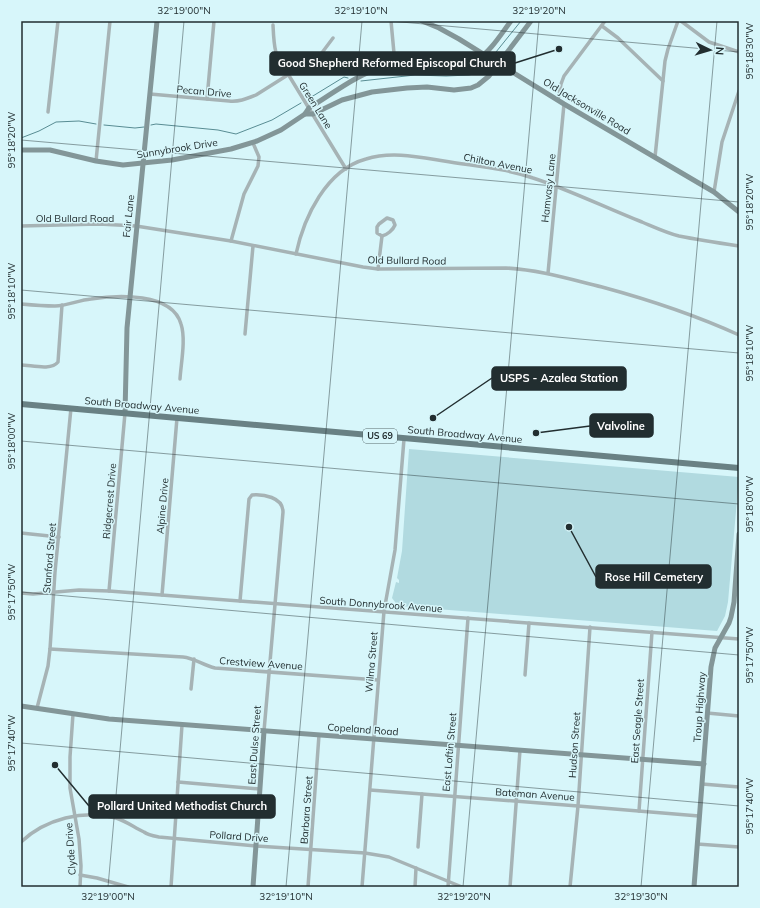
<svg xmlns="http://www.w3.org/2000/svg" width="760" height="908" viewBox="0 0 760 908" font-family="Mulish,sans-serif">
<rect width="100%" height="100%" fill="#d7f6fa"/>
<!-- green -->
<path fill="#b1dae0" d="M409 449 739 477 728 602 725 616 717 631 398 606 392 598 396 582 399 583V580L397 578 402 551Z"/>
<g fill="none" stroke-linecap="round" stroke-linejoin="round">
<!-- stream -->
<g stroke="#588c93" stroke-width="1">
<path d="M496 52 521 21"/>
<path d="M361 81 415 75 446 76 469 75 478 73 486 65"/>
<path d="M308 99 344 77 348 78"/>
<path d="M104 125 135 128 144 127"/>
<path d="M151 125 156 124 218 130 236 134 272 120 301 103"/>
<path d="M21 138 39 131 56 122 79 121 96 124"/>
</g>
<!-- street -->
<g stroke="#a6b3b5" stroke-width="3.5">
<path d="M391 21 395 64"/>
<path d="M681 21 709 42 739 52"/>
<path d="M273 25C274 47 274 56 288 74L346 169"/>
<path d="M602 26 618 38 663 81"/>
<path d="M150 94 229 101C239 102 246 99 256 95L321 54 333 38"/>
<path d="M207 99 214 21"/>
<path d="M558 100 561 84 564 76 605 21"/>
<path d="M48 112 58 21"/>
<path d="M655 157 665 61 668 49 678 21"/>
<path d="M96 161 110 21"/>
<path d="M714 192 722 142 739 91"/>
<path d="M387 218 393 220 395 225C393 230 387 235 382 236L377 233V227L379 224Z"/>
<path d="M21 226 99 224 136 226 231 241 363 267 378 269 506 268C540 270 569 279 602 287 650 300 693 314 739 335"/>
<path d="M231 241 244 194 258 166 259 157 253 143"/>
<path d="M296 254C304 217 326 170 366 159 391 151 419 157 444 161 473 166 505 168 533 178 570 190 606 208 642 222 654 227 667 233 679 236 699 240 719 243 739 246"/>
<path d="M378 269 382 236"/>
<path d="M548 273 564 104"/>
<path d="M21 304C32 305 44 306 55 306 67 306 79 300 91 299 117 295 172 292 181 324 186 339 181 363 180 379"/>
<path d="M245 334 253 246"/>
<path d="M21 365C31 365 51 371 58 362L62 305"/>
<path d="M21 533 59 537"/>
<path d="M109 591 125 413"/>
<path d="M21 593 33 594 79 590 109 591 739 639"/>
<path d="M162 595 177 418"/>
<path d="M240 601 249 499 252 495C263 494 283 497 283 512L264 731"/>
<path d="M50 649 183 657C194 658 203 665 215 668L378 680"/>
<path d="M525 675 529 623"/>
<path d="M191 689 194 659"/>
<path d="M37 708 48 666 50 649 55 572 71 408"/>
<path d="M707 713 739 716"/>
<path d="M73 714 70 757V788L79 839 81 866 80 887"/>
<path d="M178 782 260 789"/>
<path d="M702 784 739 787"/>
<path d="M370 790 578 806 699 816"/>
<path d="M639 811 652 632"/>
<path d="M21 842C45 819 84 809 116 818 126 821 135 828 144 832 148 835 154 836 159 837L256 846 365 853 389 857 462 887"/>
<path d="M697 844 739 847"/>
<path d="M418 847 422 794"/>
<path d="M80 875 97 878 128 887"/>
<path d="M171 887 182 725"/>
<path d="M308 887 319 735"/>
<path d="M362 887 384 611 395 550 404 439"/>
<path d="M415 887 416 868"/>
<path d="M448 887 468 618"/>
<path d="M510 887 520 750"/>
<path d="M570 887 578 806 590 627"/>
</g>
<!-- secondary -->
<g stroke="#839698" stroke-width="5">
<path d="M422 21 439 28 459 39 564 104 714 192 739 212"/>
<path d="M305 114H313L342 100 372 92 407 88 427 87 454 90 471 88 478 85 489 76 531 21"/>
<path d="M21 150H50L96 161 123 165 172 160 231 149 257 141 281 130 305 114 309 108C334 93 358 73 387 66 401 63 417 61 432 62 448 63 462 68 477 60 491 51 501 34 511 21"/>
<path d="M125 413 127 328 157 21"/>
<path d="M21 706 109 719 704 764"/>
<path d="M253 887 264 731"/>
<path d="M694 887 711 667 715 648 729 623 731 617 734 602 739 534"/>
</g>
<!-- primary -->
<path stroke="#698184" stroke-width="6" d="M21 404 739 468"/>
</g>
<!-- ticks -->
<path fill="none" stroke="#222e30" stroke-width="1" stroke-opacity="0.45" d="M390 21 739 52M21 140 739 202M21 290 739 353M21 441 739 504M21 592 739 655M21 743 739 806M108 887 184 21M286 887 362 21M463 887 539 21M641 887 717 21"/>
<g text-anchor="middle" stroke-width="3" stroke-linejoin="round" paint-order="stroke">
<!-- shield labels -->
<rect fill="#d7f6fa" stroke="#586a6d" stroke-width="1" x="363" y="429" width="34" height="14" rx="3"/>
<g font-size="9" font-weight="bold" fill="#222e30">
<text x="380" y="439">US 69</text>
</g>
<!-- street labels -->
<g font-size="10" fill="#222e30" stroke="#d7f6fa">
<text transform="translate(204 91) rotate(5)" y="4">Pecan Drive</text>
<text transform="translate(316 105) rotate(58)" y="4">Green Lane</text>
<text transform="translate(587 106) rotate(31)" y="4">Old Jacksonville Road</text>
<text transform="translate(177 148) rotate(-9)" y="4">Sunnybrook Drive</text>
<text transform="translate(498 163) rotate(11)" y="4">Chilton Avenue</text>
<text transform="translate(548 188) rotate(-84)" y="4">Hamvasy Lane</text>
<text transform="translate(128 216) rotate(-84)" y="4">Fair Lane</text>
<text x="75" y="222">Old Bullard Road</text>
<text transform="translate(407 260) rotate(1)" y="4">Old Bullard Road</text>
<text transform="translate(142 405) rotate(5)" y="4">South Broadway Avenue</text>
<text transform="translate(465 434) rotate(5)" y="4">South Broadway Avenue</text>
<text transform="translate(109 501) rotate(-85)" y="4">Ridgecrest Drive</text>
<text transform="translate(162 506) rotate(-85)" y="4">Alpine Drive</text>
<text transform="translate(49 558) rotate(-85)" y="4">Stanford Street</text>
<text transform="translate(381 604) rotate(4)" y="4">South Donnybrook Avenue</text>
<text transform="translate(371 662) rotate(-85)" y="4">Wilma Street</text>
<text transform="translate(261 663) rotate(4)" y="4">Crestview Avenue</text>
<text transform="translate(699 707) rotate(-86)" y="4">Troup Highway</text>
<text transform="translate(637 721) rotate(-86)" y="4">East Seagle Street</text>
<text transform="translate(363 729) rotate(4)" y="4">Copeland Road</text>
<text transform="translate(254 745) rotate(-86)" y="4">East Dulse Street</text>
<text transform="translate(574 745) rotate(-86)" y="4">Hudson Street</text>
<text transform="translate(449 752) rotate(-85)" y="4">East Loftin Street</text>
<text transform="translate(535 794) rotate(4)" y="4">Bateman Avenue</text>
<text transform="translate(306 810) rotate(-86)" y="4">Barbara Street</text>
<text transform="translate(239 836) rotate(4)" y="4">Pollard Drive</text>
<text transform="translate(70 849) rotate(-94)" y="4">Clyde Drive</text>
</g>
</g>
<!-- callouts -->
<path fill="none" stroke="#222e30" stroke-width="1.5" d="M559 49L515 63M433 418L492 378M536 433L590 426M569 527L596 577M55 765L89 806"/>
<g fill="#222e30" stroke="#d7f6fa" stroke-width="1.5">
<circle cx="559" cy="49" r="4"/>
<circle cx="433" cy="418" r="4"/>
<circle cx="536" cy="433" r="4"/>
<circle cx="569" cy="527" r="4"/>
<circle cx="55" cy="765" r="4"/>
</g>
<g fill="#222e30" stroke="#222e30" stroke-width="1.5">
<rect x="270" y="52" width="245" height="23" rx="4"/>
<rect x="492" y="367" width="134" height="23" rx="4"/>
<rect x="590" y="414" width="63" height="23" rx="4"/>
<rect x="596" y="565" width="115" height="23" rx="4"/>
<rect x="89" y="795" width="186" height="23" rx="4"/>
</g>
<g font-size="11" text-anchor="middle" font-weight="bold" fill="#fff">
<text x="392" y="67">Good Shepherd Reformed Episcopal Church</text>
<text x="559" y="382">USPS - Azalea Station</text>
<text x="621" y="430">Valvoline</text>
<text x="654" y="581">Rose Hill Cemetery</text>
<text x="182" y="810">Pollard United Methodist Church</text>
</g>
<!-- border -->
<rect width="760" height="908" fill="none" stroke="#d7f6fa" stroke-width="44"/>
<!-- north arrow -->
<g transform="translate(710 50) rotate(95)" stroke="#d7f6fa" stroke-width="3" paint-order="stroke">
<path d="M0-3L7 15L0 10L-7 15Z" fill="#222e30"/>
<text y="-6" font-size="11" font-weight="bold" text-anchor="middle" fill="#222e30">N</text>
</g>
<rect x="22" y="22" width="716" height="864" fill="none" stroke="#222e30" stroke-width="1.5"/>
<g font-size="10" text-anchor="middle" fill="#222e30">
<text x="184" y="14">32°19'00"N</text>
<text x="361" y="14">32°19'10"N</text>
<text x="539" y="14">32°19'20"N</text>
<text transform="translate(749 51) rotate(-90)" y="4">95°18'30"W</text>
<text transform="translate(11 140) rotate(-90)" y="4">95°18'20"W</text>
<text transform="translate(749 202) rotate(-90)" y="4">95°18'20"W</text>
<text transform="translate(11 291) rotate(-90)" y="4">95°18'10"W</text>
<text transform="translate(749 353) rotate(-90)" y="4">95°18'10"W</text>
<text transform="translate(11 441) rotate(-90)" y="4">95°18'00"W</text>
<text transform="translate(749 504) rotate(-90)" y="4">95°18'00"W</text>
<text transform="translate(11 592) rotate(-90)" y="4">95°17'50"W</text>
<text transform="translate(749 655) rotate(-90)" y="4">95°17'50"W</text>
<text transform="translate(11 743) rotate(-90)" y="4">95°17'40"W</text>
<text transform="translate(749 806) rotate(-90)" y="4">95°17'40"W</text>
<text x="108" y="900">32°19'00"N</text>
<text x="286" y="900">32°19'10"N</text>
<text x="464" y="900">32°19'20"N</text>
<text x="641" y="900">32°19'30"N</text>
</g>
</svg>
